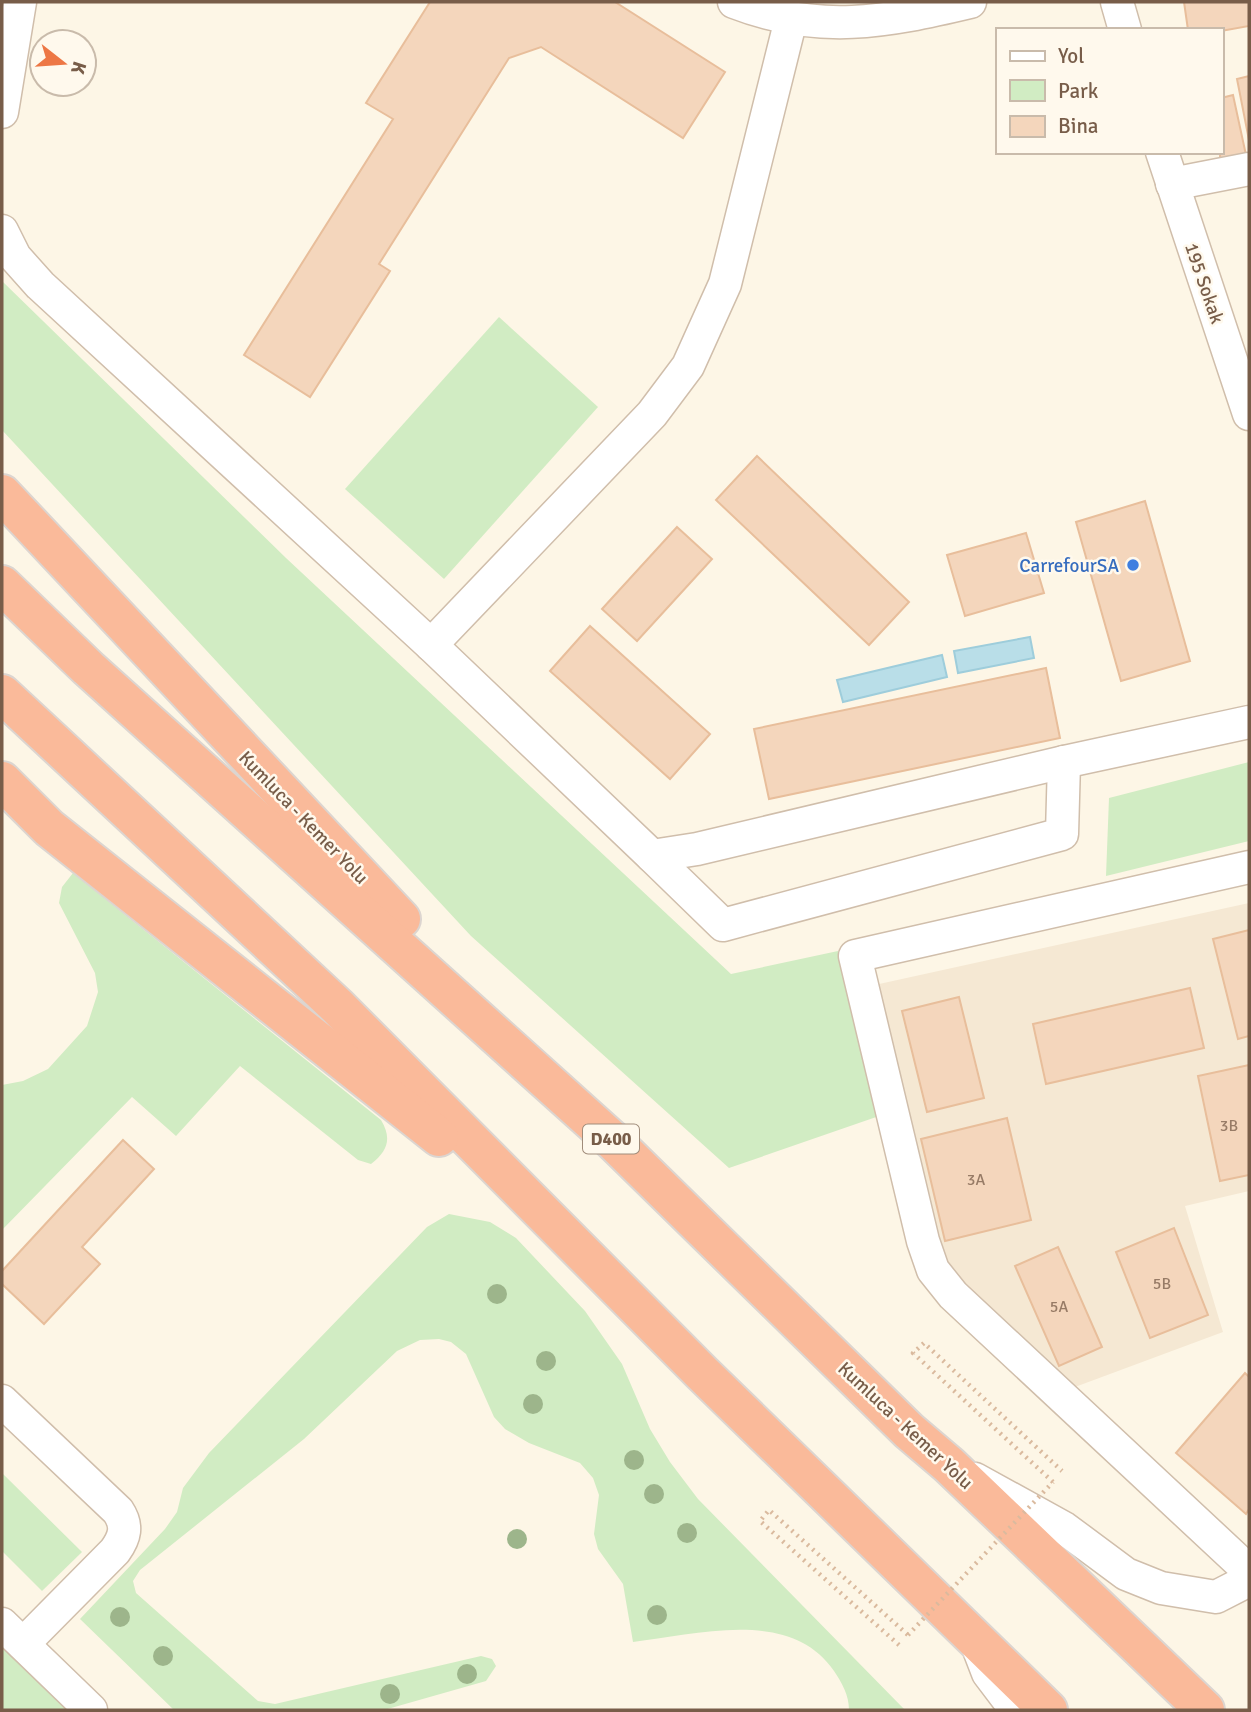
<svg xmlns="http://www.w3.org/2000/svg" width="1251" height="1712" viewBox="0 0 1251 1712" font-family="Signika,sans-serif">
<rect width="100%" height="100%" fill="#fdf6e6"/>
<!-- residential -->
<path fill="#f5e8d3" d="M1249 903V1191L1185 1206 1223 1332 1075 1387 931 1262 870 986Z"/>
<!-- green -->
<g fill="#d1ecc3">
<path d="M2 281 286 558 731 974 838 951 882 1115 729 1168 471 936 2 430Z"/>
<path d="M499 317 598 407 444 579 345 489Z"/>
<path d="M1249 762V841L1106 876 1109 798Z"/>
<path d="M73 873 381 1120C392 1138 388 1151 371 1164L358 1160 240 1066 176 1136 132 1097 2 1230V1085L23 1081 48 1069 87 1026 98 992 95 973 59 903 62 887Z"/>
<path d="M449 1214 490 1222 516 1238 585 1311 622 1364 650 1429 670 1462 698 1499 905 1710H849C849 1695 842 1683 834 1671 790 1607 696 1635 633 1642L623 1584 598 1549 594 1534 599 1495 593 1478 580 1463 529 1443 505 1429 494 1417 466 1354 451 1342 439 1339 420 1340 397 1351 304 1439 140 1570 133 1581 136 1593 258 1701 275 1704 481 1656 492 1659 496 1666 486 1681 384 1710H174L80 1619 165 1529 177 1512 183 1488 209 1453 427 1227Z"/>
<path d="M2 1473 82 1552 42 1591 2 1551Z"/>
<path d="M2 1646 70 1710H2Z"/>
</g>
<!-- water -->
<g fill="#b9dee8" stroke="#9ecddb" stroke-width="2">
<path d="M1030 637 1034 658 958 673 954 651Z"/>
<path d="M942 655 947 677 843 702 837 680Z"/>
</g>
<!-- building -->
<g fill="#f4d6bc" stroke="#e8be9b" stroke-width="2">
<path d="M430 2H615L725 72 683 138 541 47 509 58 379 264 390 271 310 397 244 355 393 119 366 103Z"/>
<path d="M1184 2H1249V26L1221 31 1188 30Z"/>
<path d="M1249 76V140L1237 79Z"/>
<path d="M1233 95 1246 155 1220 160 1221 98Z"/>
<path d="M757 456 909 602 869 645 716 500Z"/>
<path d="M1145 501 1190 661 1121 681 1076 522Z"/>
<path d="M677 527 712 559 637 641 602 609Z"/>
<path d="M1026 533 1044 593 965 616 947 555Z"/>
<path d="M590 626 710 734 670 779 550 671Z"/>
<path d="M1046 668 1060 738 769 799 754 729Z"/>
<path d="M1249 930V1036L1238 1039 1213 939Z"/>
<path d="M1190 988 1204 1048 1046 1084 1033 1024Z"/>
<path d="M959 997 984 1098 927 1112 902 1011Z"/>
<path d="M1249 1065V1175L1220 1181 1198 1076Z"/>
<path d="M1007 1118 1031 1220 945 1241 921 1139Z"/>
<path d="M123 1140 154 1169 82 1247 100 1264 44 1324 2 1284V1271Z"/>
<path d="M1174 1228 1208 1315 1150 1338 1116 1252Z"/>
<path d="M1058 1247 1102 1347 1059 1366 1015 1266Z"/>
<path d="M1245 1373 1249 1377V1509L1246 1514 1176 1453Z"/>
</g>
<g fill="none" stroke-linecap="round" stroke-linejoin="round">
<defs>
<g id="minor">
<path d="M734 2C819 35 886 22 970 2"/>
<path d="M1117 2 1125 30"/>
<path d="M2 112 20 2"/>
<path d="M1162 152 1249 414"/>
<path d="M1172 184 1249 169"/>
<path d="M2 231 15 257 40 285 431 645 652 856 697 849 1064 762 1249 722"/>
<path d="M431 645 652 414 688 366 725 284 791 19"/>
<path d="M652 856 723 925 1062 834 1064 762"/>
<path d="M1249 867 855 956 923 1241 933 1270 953 1295 1249 1571"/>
<path d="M2 1401 118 1511C128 1526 125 1537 115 1551L23 1644"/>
<path d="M975 1479 1064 1528 1126 1574 1161 1588 1216 1597 1249 1580"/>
<path d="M2 1624 91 1710"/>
<path d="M978 1647 988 1673 1016 1710"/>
</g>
<g id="highway">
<path d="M2 494 401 919"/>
<path d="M2 585 88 668 610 1138 909 1431 949 1465 1205 1710"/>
<path d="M2 694 337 1006 702 1373 1048 1710"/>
<path d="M2 781 49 828 439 1137"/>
</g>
</defs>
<!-- minor casing -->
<use href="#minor" stroke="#d0beab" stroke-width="35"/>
<!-- highway casing -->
<use href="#highway" stroke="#dcd5d0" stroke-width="42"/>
<!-- path -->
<g stroke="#daba9e" stroke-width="4.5" stroke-dasharray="2 5" stroke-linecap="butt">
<path d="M1053 1482 913 1353 924 1343 1062 1471"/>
<path d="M899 1645 760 1521 769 1510 908 1635"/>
</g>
<!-- minor -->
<use href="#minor" stroke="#fff" stroke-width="32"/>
<!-- highway -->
<use href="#highway" stroke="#faba9a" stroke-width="38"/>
<!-- path-bridge -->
<path stroke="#daba9e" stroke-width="4.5" stroke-dasharray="2 5" stroke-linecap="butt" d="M908 1635 1053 1482"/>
</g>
<!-- trees -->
<g fill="#9db58b">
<circle cx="497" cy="1294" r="10"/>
<circle cx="546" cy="1361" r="10"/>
<circle cx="533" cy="1404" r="10"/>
<circle cx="634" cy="1460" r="10"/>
<circle cx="654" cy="1494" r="10"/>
<circle cx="687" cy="1533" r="10"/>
<circle cx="517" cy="1539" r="10"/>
<circle cx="657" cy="1615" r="10"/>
<circle cx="120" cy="1617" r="10"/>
<circle cx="163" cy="1656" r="10"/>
<circle cx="467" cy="1674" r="10"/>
<circle cx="390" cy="1694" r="10"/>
</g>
<!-- markers -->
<circle fill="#3f7fe0" stroke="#fff9ed" stroke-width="2.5" cx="1133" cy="565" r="7"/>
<g text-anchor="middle" stroke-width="5" stroke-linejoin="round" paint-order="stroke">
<!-- number labels -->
<g font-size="16" fill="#977b66">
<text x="1229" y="1131">3B</text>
<text x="976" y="1185">3A</text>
<text x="1162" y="1289">5B</text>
<text x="1059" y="1312">5A</text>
</g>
<!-- shield labels -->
<rect fill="#fff9ed" stroke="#a08c7a" stroke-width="2" x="583" y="1124.5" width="56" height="29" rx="5"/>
<g font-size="18" font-weight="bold" fill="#785d49">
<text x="611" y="1145">D400</text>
</g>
<!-- street labels -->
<g font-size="19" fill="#785d49" stroke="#fff9ed">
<text transform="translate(1205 283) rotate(71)" y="7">195 Sokak</text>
<text transform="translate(304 817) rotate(46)" y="7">Kumluca - Kemer Yolu</text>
<text transform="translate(906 1425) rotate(43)" y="7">Kumluca - Kemer Yolu</text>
</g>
<!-- shop labels -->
<g font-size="19" fill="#366cbe" stroke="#fff9ed" text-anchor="end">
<text x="1119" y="572">CarrefourSA</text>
</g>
</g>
<!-- border -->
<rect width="1251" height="1712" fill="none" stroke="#785d49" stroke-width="7"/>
<!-- legend -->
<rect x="996" y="28" width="228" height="126" fill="#fff9ed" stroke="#c9bbab" stroke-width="2"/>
<rect x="1010" y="51" width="35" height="10" fill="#ffffff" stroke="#c9bbab" stroke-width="2"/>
<text x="1058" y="63" font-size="21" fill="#785d49">Yol</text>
<rect x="1010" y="80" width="35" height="21" fill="#d1ecc3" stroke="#c9bbab" stroke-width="2"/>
<text x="1058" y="98" font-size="21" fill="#785d49">Park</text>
<rect x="1010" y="116" width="35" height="21" fill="#f4d6bc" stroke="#c9bbab" stroke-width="2"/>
<text x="1058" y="133" font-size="21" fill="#785d49">Bina</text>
<!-- north arrow -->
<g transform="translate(63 63) rotate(107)"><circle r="33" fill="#fff9ed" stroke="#c9bbab" stroke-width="2"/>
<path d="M0-5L12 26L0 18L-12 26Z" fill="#ed7745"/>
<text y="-10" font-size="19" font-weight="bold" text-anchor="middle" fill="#785d49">K</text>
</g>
</svg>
